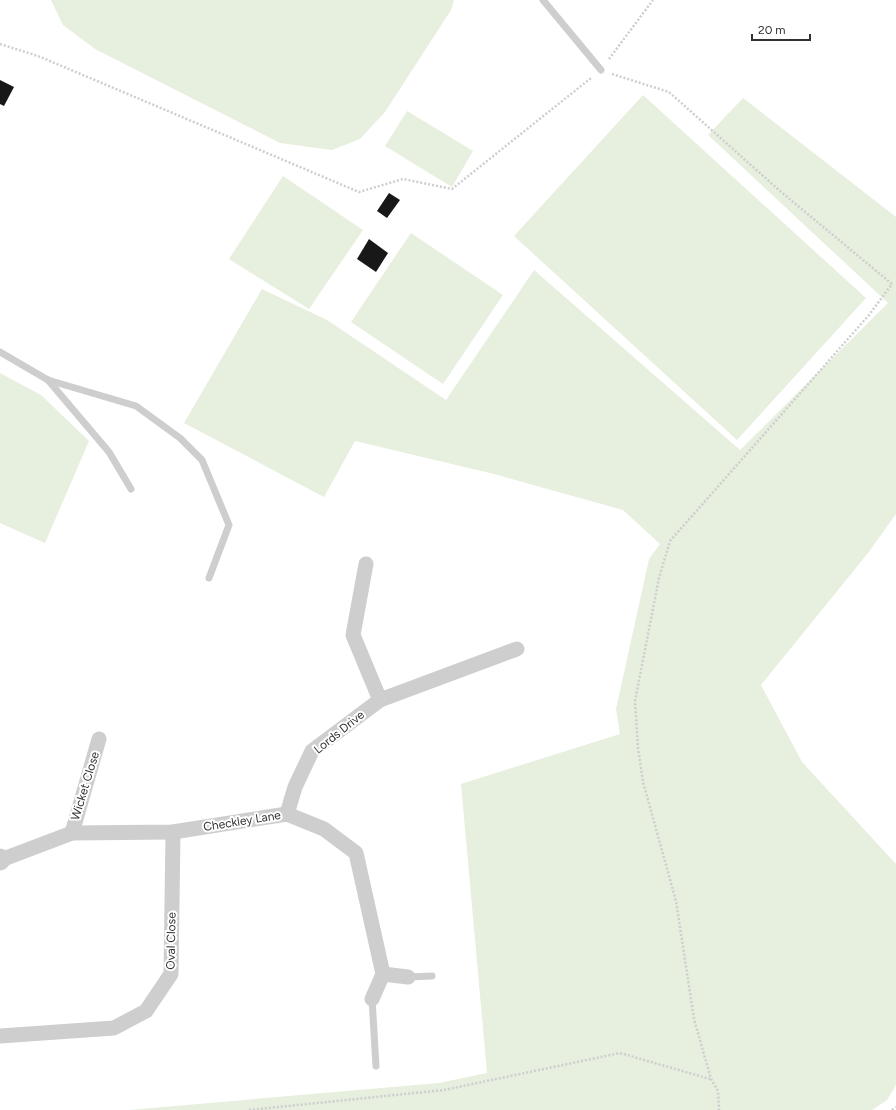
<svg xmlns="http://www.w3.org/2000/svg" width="896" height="1110" viewBox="0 0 896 1110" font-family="Figtree,sans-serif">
<rect width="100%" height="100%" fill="#fff"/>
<!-- green -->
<g fill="#e7efdf">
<path d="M51 0H454L451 10 385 112 360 139 332 150 280 143 95 49 63 25Z"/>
<path d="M643 95 866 298 737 440 514 236Z"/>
<path d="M743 98 896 217V514L868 553 761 685 802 762 896 864V1085L887 1100 872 1110H129L439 1083 487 1073 461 784 620 734 616 709 649 559 660 544 623 510 494 474 355 441 324 497 184 423 262 289 327 320 446 400 534 270 740 450 888 303 708 135Z"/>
<path d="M407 111 473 151 452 187 385 146Z"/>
<path d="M283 176 363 230 309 309 229 259Z"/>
<path d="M411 233 503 295 443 384 351 322Z"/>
<path d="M0 373 41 395 89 441 45 543 0 523Z"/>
</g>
<!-- building -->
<g fill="#181818">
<path d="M0 80 14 87 4 106 0 104Z"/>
<path d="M389 193 400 200 387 218 377 211Z"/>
<path d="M369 239 388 253 376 272 357 259Z"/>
</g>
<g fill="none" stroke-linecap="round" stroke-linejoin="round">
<!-- path -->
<g stroke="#cecece" stroke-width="2.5" stroke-dasharray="2 2" stroke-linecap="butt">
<path d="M0 44 38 56 359 192 403 179 452 189 591 78"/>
<path d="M609 59 653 0"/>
<path d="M612 74 669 92 780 191 892 284 869 315 670 541 659 578 635 701 638 748 643 782 676 901 694 1019 711 1079 718 1091 719 1110"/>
<path d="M249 1110 444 1090 620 1053 710 1079"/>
<path d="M892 1110 896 1107"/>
</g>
<!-- service -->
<g stroke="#cecece" stroke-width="7">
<path d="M543 0 601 70"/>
<path d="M0 352 48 380 136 406 180 438 202 460 229 525 209 578"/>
<path d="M48 380 109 452 131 489"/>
<path d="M408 977 432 976"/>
<path d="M372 999 376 1066"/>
</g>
<!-- minor -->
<g stroke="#cecece" stroke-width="15">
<path d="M366 564 353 635 380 700 517 649"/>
<path d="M287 814 295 787 312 751 380 700"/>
<path d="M72 833 99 739"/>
<path d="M1 860 72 833 173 832 287 814 324 829 356 853 383 974"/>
<path d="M372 999 383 974 408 977"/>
<path d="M0 1036 114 1028 146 1011 171 974 173 832"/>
</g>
<!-- tertiary -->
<path stroke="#cecece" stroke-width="19" d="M0 858 1 860 0 861"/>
</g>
<g text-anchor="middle" stroke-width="4" stroke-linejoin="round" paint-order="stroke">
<!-- street labels -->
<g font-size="12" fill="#313131" stroke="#fff">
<text transform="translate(339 732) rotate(-39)" y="4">Lords Drive</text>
<text transform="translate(85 786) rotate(-73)" y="4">Wicket Close</text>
<text transform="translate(242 821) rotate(-9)" y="4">Checkley Lane</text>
<text transform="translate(171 941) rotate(-89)" y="4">Oval Close</text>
</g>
</g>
<!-- scale -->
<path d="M752 34v6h58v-6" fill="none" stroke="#313131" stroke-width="2"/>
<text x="758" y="34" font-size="12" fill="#313131" stroke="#ffffff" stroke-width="3" paint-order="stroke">20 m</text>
</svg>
